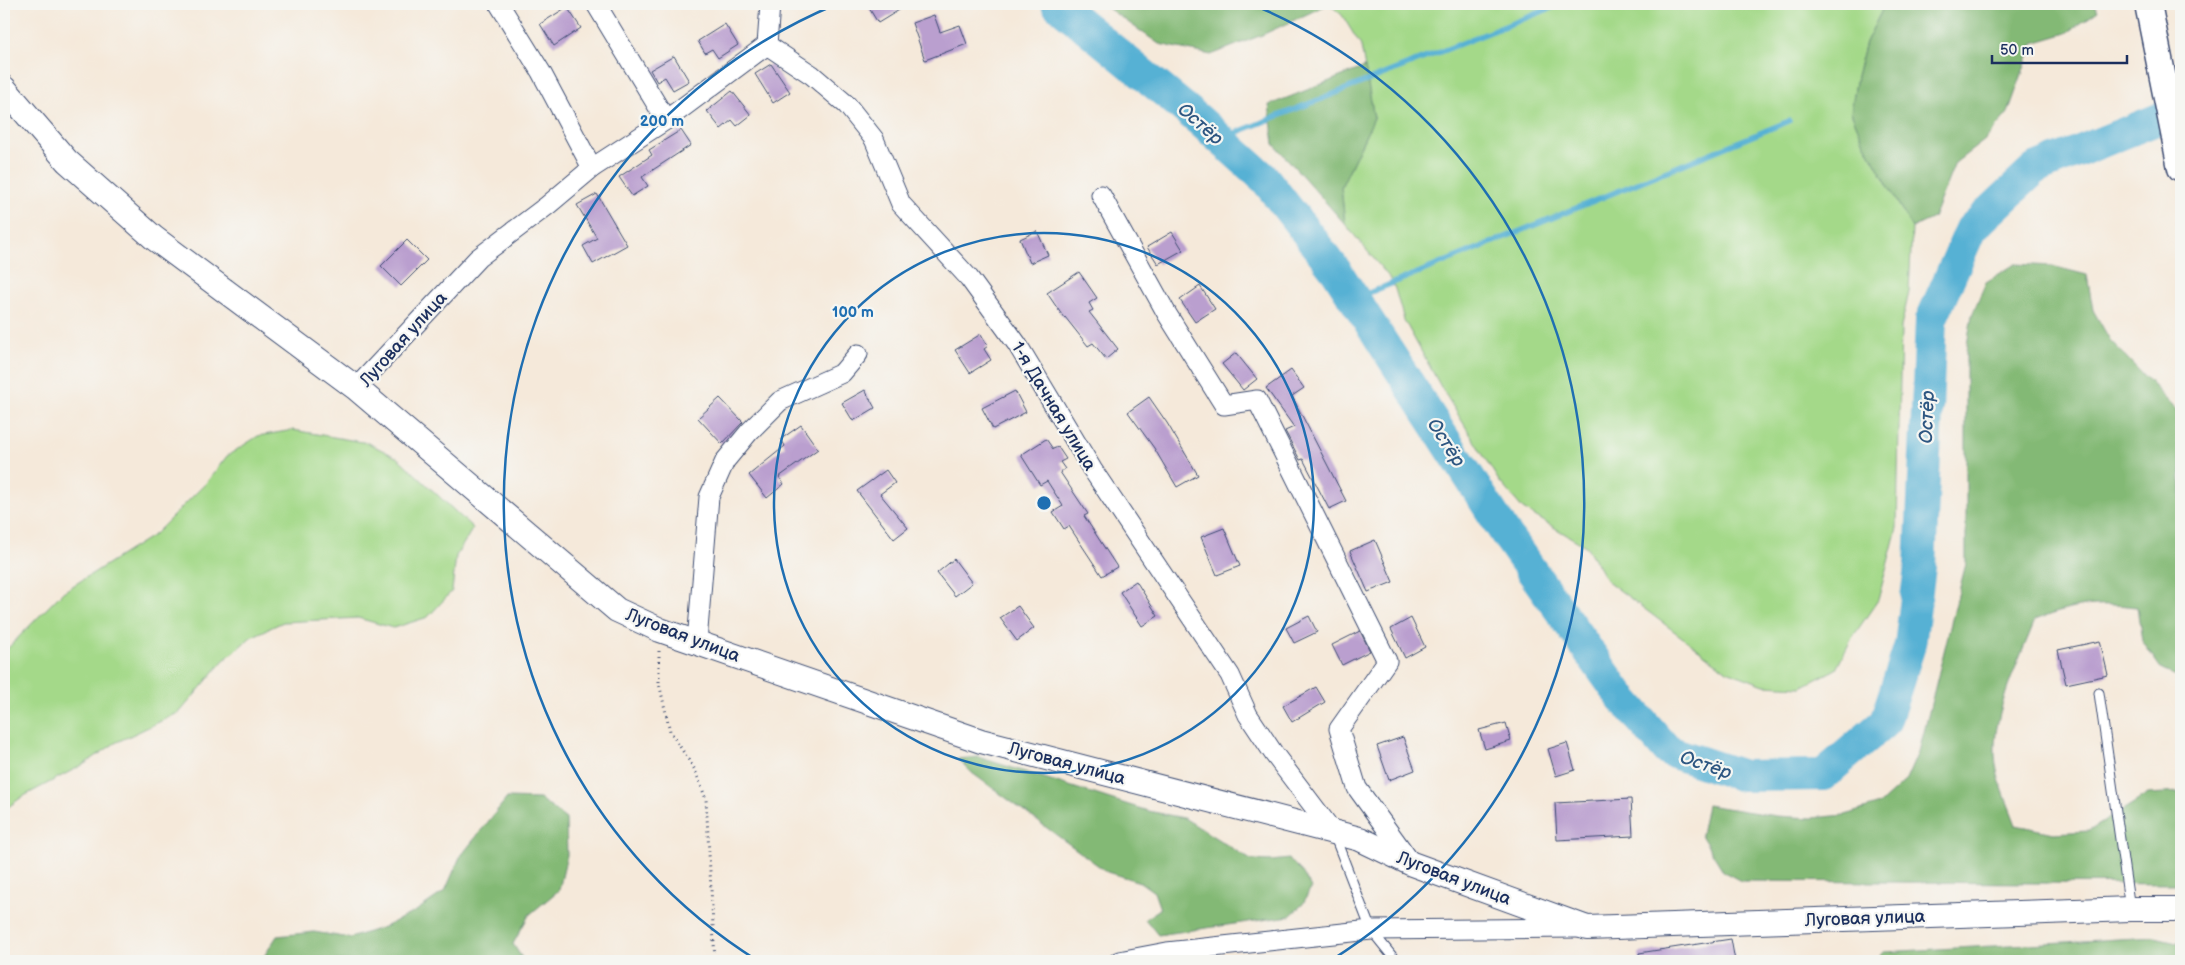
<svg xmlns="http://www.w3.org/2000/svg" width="2185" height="965" viewBox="0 0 2185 965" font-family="'Balsamiq Sans',sans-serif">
<rect width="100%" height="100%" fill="#f6f6f2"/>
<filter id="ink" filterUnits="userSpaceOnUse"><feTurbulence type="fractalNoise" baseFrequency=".02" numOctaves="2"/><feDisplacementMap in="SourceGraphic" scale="10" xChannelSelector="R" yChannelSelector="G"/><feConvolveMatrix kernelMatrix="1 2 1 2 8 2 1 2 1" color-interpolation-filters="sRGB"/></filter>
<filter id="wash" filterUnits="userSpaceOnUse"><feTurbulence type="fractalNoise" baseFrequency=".0096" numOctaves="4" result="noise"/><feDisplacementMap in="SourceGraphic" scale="20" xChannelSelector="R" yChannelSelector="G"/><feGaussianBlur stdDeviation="1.12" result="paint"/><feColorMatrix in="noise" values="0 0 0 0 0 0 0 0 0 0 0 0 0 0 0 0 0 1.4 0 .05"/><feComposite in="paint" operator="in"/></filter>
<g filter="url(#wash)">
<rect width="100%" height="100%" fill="#f5e9da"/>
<!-- green -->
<g fill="#a4d989" stroke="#608474">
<path d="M1329 4H1885L1866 42 1857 76 1851 112 1864 143 1912 228 1909 292 1901 327 1897 528 1878 600 1852 638 1836 669 1801 687 1764 685 1727 671 1606 580 1587 547 1523 509 1499 481 1441 387 1404 320 1393 282 1345 224 1341 187 1374 118 1361 46 1342 15Z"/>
<path d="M293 430 368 443 398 458 473 528 456 556 452 591 428 617 393 628 358 618 283 622 251 637 223 661 180 712 115 743 86 763 22 797 4 810V654L6 650 63 592 155 534 206 483 227 456 258 436Z"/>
</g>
<!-- forest -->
<g fill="#83b975" stroke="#4f746a">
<path d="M1102 4H1329L1262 35 1211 55 1159 44Z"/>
<path d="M1885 4H2094L2098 11 2067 33 2033 43 2008 113 1985 140 1955 163 1933 218 1912 228 1864 143 1851 112 1857 76 1866 42Z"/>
<path d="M1365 67 1374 118 1341 187 1345 224 1274 144 1269 105Z"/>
<path d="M2015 264 2052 266 2087 275 2093 310 2110 340 2181 415V678L2162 670 2142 641 2137 607C2094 602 2076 605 2035 620 2019 662 1993 710 1995 755 1996 778 2008 803 2016 825L2053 833 2089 831 2148 794 2181 792V884L1741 881 1724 872 1701 835 1707 805 1776 816 1811 818 1845 815 1880 804 1906 780 1920 748 1966 563V351L1972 315 1986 282Z"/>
<path d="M978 757 1148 811 1184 818 1251 860 1271 861 1289 859 1302 872 1311 887 1303 904 1290 916 1158 935 1145 919 1160 909 1154 892 1140 882 1107 872 972 773 958 759Z"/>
<path d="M507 798 540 799 566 819 567 855 559 890 529 915 513 944 524 961H261L277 936 314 932 350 938 384 927 416 911 445 891 460 857Z"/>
<path d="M2155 937 2181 943V961H1874L1883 952Z"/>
</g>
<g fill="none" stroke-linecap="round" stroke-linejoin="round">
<!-- stream -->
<g stroke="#56b1d4" stroke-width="5.5">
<path d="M1220 139 1561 4"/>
<path d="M1354 299 1789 121"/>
</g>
<!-- river -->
<path stroke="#56b1d4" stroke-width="32" d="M1057 4 1199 120 1265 179 1337 272 1507 536 1622 698 1668 751 1743 776 1823 775 1885 722 1910 645 1920 567 1931 320 1971 229 2035 169 2181 110"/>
</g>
<g id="blocks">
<!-- building -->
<g fill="#ba9fcf">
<path d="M876 4H909L878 23 869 8Z"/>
<path d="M567 7 581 28 554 46 540 24Z"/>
<path d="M934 15 940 32 960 25 967 44 925 60 912 23Z"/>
<path d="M725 24 738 45 718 58 712 49 705 53 698 41Z"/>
<path d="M674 56 689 81 673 90 665 77 657 82 650 70Z"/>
<path d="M771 64 790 92 773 103 755 74Z"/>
<path d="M732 91 751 115 737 126 732 120 721 129 707 111Z"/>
<path d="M681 130 691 145 642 177 648 186 632 196 619 177 652 155 649 150Z"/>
<path d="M597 194 627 245 593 264 583 246 597 238 577 205Z"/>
<path d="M1037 231 1048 255 1030 263 1020 239Z"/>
<path d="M1172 232 1183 250 1158 264 1147 247Z"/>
<path d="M407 240 427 260 401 286 381 266Z"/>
<path d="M1079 272 1097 298 1089 303 1093 310 1089 312 1118 349 1106 359 1093 343 1088 346 1065 317 1064 318 1047 293Z"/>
<path d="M1200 286 1215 309 1195 322 1180 300Z"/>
<path d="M981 334 988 346 984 349 991 360 970 373 955 350Z"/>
<path d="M1236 353 1257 379 1243 390 1222 364Z"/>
<path d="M1291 370 1304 388 1292 396 1346 501 1329 509 1303 459 1300 460 1285 431 1294 427 1266 388Z"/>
<path d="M865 390 875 408 853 421 842 403Z"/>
<path d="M1015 391 1026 412 993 429 982 408Z"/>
<path d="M1149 397 1167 423 1198 475 1177 487 1154 448 1128 412Z"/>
<path d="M720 398 743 422 722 444 698 418Z"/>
<path d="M801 425 818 449 779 477 784 484 767 498 749 475 785 446 781 439Z"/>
<path d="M1046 439 1053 449 1058 447 1066 459 1060 462 1065 469 1060 472 1088 514 1084 516 1117 567 1102 576 1069 526 1064 529 1053 512 1063 506 1047 481 1040 485 1021 455Z"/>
<path d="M886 470 895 483 880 494 908 528 894 539 857 491Z"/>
<path d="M1224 528 1240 566 1217 575 1201 537Z"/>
<path d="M1375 540 1393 582 1368 592 1350 551Z"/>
<path d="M954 559 972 583 955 596 937 573Z"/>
<path d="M1136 581 1158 616 1142 626 1120 592Z"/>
<path d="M1018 606 1034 628 1017 641 1000 618Z"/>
<path d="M1309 616 1317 632 1294 643 1286 628Z"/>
<path d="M1411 618 1425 647 1405 658 1391 629Z"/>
<path d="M1360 631 1370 651 1342 665 1332 645Z"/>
<path d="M2100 641 2108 675 2066 684 2058 650Z"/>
<path d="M1316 687 1325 702 1292 722 1283 706Z"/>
<path d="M1506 723 1511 741 1485 749 1479 730Z"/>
<path d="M1403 737 1415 770 1389 780 1377 746Z"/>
<path d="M1567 743 1575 770 1556 776 1548 749Z"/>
<path d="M1631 799 1633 836 1557 840 1555 803Z"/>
<path d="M1731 939 1735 961H1640L1639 953Z"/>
</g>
</g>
</g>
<g filter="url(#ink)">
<use href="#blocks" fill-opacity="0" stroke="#3c4b71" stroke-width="1"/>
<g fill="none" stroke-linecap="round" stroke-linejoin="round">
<defs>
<g id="service">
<path d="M2099 693 2130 909"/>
<path d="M1335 837 1371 930 1396 961"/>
</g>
<g id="minor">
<path d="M499 4 541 72 592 168"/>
<path d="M596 4 666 120"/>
<path d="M767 45 812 75 847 105 874 139 901 204 969 278 1017 344 1092 469 1230 675 1248 715 1274 754 1333 832"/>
<path d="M767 45 770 4"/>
<path d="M1101 195 1167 314 1224 405 1257 400 1387 661 1339 729 1357 788 1412 864"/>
<path d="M356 388 478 258 548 205 592 168 666 120 767 45"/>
<path d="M697 642 709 497 725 461 749 432 780 401 842 373 858 354"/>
<path d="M1119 961 1167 952 1371 930 1578 928"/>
</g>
<path id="tertiary" d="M4 88 67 161 154 238 356 388 617 610 660 630 981 741 1360 839 1412 864 1587 928 2130 909H2181"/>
<path id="secondary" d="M2148 4 2181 168"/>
</defs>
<!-- service casing -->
<use href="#service" stroke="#3c4b71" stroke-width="11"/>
<!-- minor casing -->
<use href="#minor" stroke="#3c4b71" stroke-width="21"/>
<!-- tertiary casing -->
<use href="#tertiary" stroke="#3c4b71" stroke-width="26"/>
<!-- secondary casing -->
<use href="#secondary" stroke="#3c4b71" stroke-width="29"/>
<!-- path -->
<path stroke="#3c4b71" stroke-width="3" stroke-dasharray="1 4" stroke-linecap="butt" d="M659 651V683L670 731 695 770 706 799 715 961"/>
<!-- service -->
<use href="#service" stroke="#fff" stroke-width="9"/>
<!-- minor -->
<use href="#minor" stroke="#fff" stroke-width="19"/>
<!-- tertiary -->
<use href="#tertiary" stroke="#fff" stroke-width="24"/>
<!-- secondary -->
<use href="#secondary" stroke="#fff" stroke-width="26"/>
</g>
</g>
<!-- distance rings -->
<g fill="none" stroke="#1f6fb2" stroke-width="2.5">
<circle cx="1044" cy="503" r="270"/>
<path d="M758 961A540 540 0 0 1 837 4M1251 4A540 540 0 0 1 1330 961"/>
</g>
<g text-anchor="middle" stroke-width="4.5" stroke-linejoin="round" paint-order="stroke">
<!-- street labels -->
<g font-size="18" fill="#1b2f5e" stroke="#f6f6f2">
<text transform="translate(403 339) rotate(-48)" y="6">Луговая улица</text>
<text transform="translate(1054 406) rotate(59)" y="6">1-я Дачная улица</text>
<text transform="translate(683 635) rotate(21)" y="6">Луговая улица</text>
<text transform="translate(1067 763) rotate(15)" y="6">Луговая улица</text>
<text transform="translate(1454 878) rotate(21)" y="6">Луговая улица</text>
<text transform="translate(1865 918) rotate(-2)" y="6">Луговая улица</text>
</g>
<!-- water labels -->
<g font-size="19" font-style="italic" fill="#2d5681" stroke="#f6f6f2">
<text transform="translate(1201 123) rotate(41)" y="7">Остёр</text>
<text transform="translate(1926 417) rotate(-88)" y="7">Остёр</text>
<text transform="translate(1447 442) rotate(57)" y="7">Остёр</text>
<text transform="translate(1706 764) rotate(19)" y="7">Остёр</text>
</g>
</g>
<circle cx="1044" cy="503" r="8" fill="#1f6fb2" stroke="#f6f6f2" stroke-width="2.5"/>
<g font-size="15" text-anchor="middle" font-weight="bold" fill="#1f6fb2" stroke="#f6f6f2" stroke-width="4.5" stroke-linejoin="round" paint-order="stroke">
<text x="662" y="126">200 m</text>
<text x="853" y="317">100 m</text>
</g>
<!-- margin -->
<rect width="2185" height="965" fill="none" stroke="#f6f6f2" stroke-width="20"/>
<!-- scale -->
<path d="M1992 55v8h135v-8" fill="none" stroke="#1b2f5e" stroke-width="2.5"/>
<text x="2000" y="55" font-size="15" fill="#1b2f5e" stroke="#f6f6f2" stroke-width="4" paint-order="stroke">50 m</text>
</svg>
